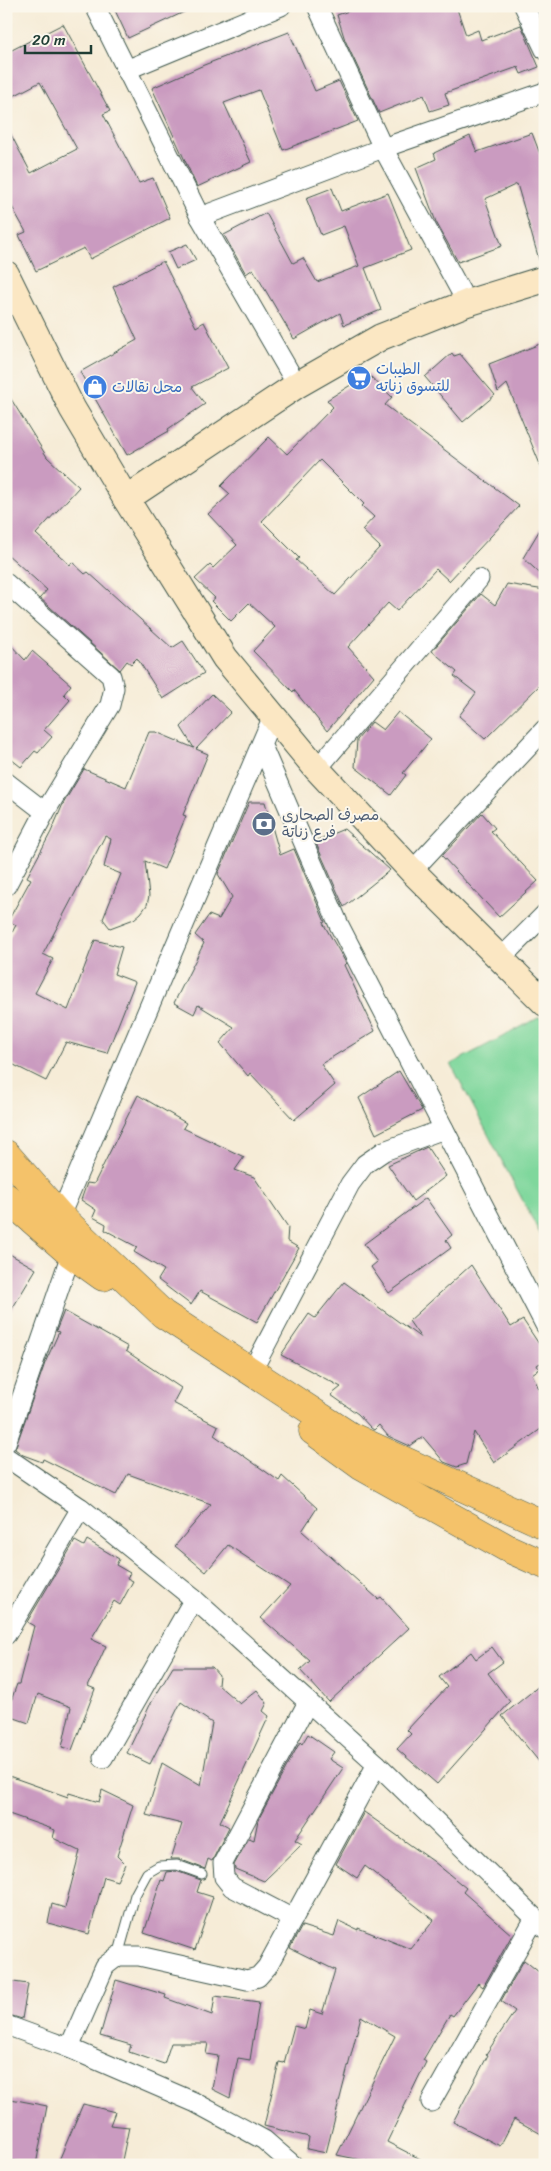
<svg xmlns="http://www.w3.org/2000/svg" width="551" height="2171" viewBox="0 0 551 2171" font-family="Sriracha,'Playpen Sans Arabic',sans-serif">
<rect width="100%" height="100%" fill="#fbf7ec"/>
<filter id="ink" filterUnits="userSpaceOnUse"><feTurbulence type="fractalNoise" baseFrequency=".02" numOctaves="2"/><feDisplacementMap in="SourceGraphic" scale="10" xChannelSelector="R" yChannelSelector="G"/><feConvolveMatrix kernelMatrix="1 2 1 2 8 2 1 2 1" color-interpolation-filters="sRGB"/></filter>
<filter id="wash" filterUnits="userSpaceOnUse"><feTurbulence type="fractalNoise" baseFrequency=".0096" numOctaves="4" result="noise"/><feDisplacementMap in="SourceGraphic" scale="20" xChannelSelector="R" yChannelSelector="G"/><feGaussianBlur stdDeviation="1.12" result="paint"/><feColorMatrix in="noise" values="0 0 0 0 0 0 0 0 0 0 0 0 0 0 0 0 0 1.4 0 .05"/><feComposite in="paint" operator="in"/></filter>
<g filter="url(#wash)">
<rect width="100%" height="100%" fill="#f6ecd7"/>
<!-- green -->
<path fill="#7fd79c" stroke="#4f8a68" d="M540 1017 545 1022V1243L451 1064Z"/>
<g id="blocks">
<!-- building -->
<g fill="#ca9bc0" fill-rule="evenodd">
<path d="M113 6H197L128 38Z"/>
<path d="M363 6H456L466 35 478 30 481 40 521 25 539 67 521 74 518 67 445 93 449 105 430 111 424 95 379 113 345 40 337 15Z"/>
<path d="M63 24 110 111 103 114 139 183 153 178 170 218 90 259 84 248 36 271 19 235 26 232 6 196V125L31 173 77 149 40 82 6 100V53Z"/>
<path d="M289 32 315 91 339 81 358 121 283 150 259 90 224 103 251 162 197 187 152 88 204 65Z"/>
<path d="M532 133 545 167V262L540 263 517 184 485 199 502 246 458 262 436 222 416 168 436 159 434 153 470 136 477 152Z"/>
<path d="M332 188 341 211 388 193 411 250 365 268 381 310 344 325 340 313 294 339 253 269 246 274 224 235 266 213 293 263 303 258 317 282 359 266 344 226 321 235 306 198Z"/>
<path d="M187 244 196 260 176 269 168 252Z"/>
<path d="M163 261 196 327 204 322 228 368 192 387 205 404 168 429 169 431 127 455 80 372 137 340 113 287Z"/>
<path d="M545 342V474H544L507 384 498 392 489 364Z"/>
<path d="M452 353 454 356 460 354 495 395 463 422 425 377Z"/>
<path d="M368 374 392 397 385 405 519 506 449 581 436 569 397 611 388 603 348 647 374 676 327 731 294 690 293 692 253 651 275 627 249 603 231 621 211 601 215 598 195 579 210 565 213 568 237 545 208 514 230 494 221 486 269 437 287 454 333 407 327 400ZM320 460 364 504 362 506 374 517 362 530 380 547 335 595 296 560 299 558 262 521Z"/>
<path d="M6 391 47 457 79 487 36 534 70 565 72 562 85 574 88 572 172 648 183 641 204 673 163 699 137 658 131 664 127 661 120 670 40 598 47 590 6 553Z"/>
<path d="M545 521V578L523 558Z"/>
<path d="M507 584 545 590V680L485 739 459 716 476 693 454 676 457 672 432 651 481 594 495 605Z"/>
<path d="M6 640 25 660 32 651 71 685 64 694 70 700 44 730 52 737 38 753 35 751 21 767 6 755Z"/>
<path d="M212 694 231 712 196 749 208 754 183 815 186 816 164 869 145 861 149 896 147 905 141 913 134 919 110 928 103 919 121 874 104 867 111 839 105 836 43 954 53 959 35 993 68 1010 95 940 122 947 114 974 135 982 107 1053 66 1042 46 1081 6 1061V944L16 925 8 921 31 879 27 877 51 832 63 804 84 769 126 787 149 732H156L194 748 181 727Z"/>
<path d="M398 712 431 739 403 773 406 775 391 795 355 767 357 740 372 722 383 730Z"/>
<path d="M249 802H265L280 855 294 849 325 922 323 923 346 963 344 965 375 1031 321 1064 335 1085 294 1120 250 1073 248 1076 220 1043 234 1027 198 1005 194 1014 174 1003 204 943 195 935 209 915 219 919 232 897 218 874Z"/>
<path d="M482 813 495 828 491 831 538 881 499 917 442 856Z"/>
<path d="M344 829 390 870 344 907 315 841Z"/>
<path d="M399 1071 422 1110 376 1134 359 1098Z"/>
<path d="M138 1095 186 1123 183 1128 244 1157 235 1170 254 1177 288 1227 287 1241 299 1248 257 1322 200 1291 191 1305 158 1280 164 1270 134 1252 137 1247 105 1230 106 1224 93 1217 96 1210 81 1200 87 1183 94 1184Z"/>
<path d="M427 1147 446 1176 413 1201 388 1165Z"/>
<path d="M426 1198 452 1235 446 1240 451 1248 389 1293 371 1267 377 1262 364 1244Z"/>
<path d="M6 1252 36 1269 6 1319Z"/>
<path d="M471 1265 511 1327 523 1320 545 1353V1360L537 1365 539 1369 532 1374 545 1401V1426L494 1463 474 1432 466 1464 457 1467 444 1462 423 1437 410 1446 388 1436 379 1425 374 1430 371 1428 358 1414 331 1395 341 1387 281 1355 309 1314 315 1318 344 1282 421 1338 409 1321Z"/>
<path d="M64 1311 128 1347 126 1351 181 1388 173 1403 218 1426 214 1435 279 1481 282 1476 317 1508 302 1531 378 1599 381 1597 409 1628 329 1702 300 1670 310 1661 261 1618 290 1586 228 1545 206 1572 175 1546 211 1504 128 1474 116 1495 43 1459 42 1462 23 1455 15 1449 45 1363 59 1332 56 1331Z"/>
<path d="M87 1540 119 1559 116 1565 130 1573 127 1578 133 1581 120 1605 114 1601 91 1639 106 1646 88 1686 95 1689 72 1750 62 1747 71 1707 38 1694 29 1723 6 1715 17 1684H19L34 1626 27 1622 75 1541 84 1546Z"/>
<path d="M492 1647 503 1662 488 1673 510 1702 437 1784 397 1749 411 1734 407 1730 447 1687 439 1677 471 1652 476 1659Z"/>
<path d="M173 1667H212L219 1675 218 1685 240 1704 257 1690 267 1703 263 1711 269 1716 220 1822 229 1827 212 1861 208 1859 205 1869 179 1859H171L182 1824 146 1815 162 1763 201 1786 212 1723 181 1702 150 1764 127 1753 150 1705Z"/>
<path d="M545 1681V1769L502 1716Z"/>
<path d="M308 1734 334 1752 329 1759 343 1768 295 1840 302 1844 264 1881 235 1869 234 1865 249 1838 254 1840 258 1820 300 1742 302 1744Z"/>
<path d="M6 1775 68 1797 69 1793 99 1802 102 1790 133 1805 117 1856 125 1864 117 1881 104 1877 89 1934 48 1923 52 1904 65 1908 80 1851 53 1838 55 1830 6 1813Z"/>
<path d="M364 1812 433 1861 466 1888 463 1892 512 1935 483 1987 478 1983 453 2016 450 2014 423 2060 426 2062 387 2142 432 2165H369L371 2162 337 2155 395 2036 361 2016 326 2153 307 2149 309 2137 264 2126 279 2062 284 2063 294 2026 305 2029 310 2010 322 2014 335 1970 290 1948 302 1926 334 1936 339 1921 358 1930V1928L411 1949 434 1920 365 1866 357 1878 336 1864Z"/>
<path d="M176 1871 201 1880 197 1892 213 1897 195 1950 144 1933 161 1880 164 1881 167 1872Z"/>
<path d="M524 1960 545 1977V2136L514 2119 500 2146 453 2122 488 2055 486 2054 515 2011 501 2001Z"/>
<path d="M116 1980 166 1995 165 1998 212 2015 215 1996 259 2002 250 2060 238 2058 230 2098 212 2089 218 2056 206 2054 208 2043H171L164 2064 129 2052 131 2045 100 2036Z"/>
<path d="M6 1981 28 1984 22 2019 6 2014Z"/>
<path d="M6 2098 47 2106 36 2165 6 2159Z"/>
<path d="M83 2104 115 2112 110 2125 129 2127 121 2165H57Z"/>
</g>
</g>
</g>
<g filter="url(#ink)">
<use href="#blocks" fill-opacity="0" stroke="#3f574c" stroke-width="1"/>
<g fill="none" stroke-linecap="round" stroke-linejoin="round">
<defs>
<path id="lane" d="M118 1956 135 1895 147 1873 159 1866 177 1865 202 1874"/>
<g id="street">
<path d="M95 6 200 217 297 385"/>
<path d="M317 6 383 148 467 303"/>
<path d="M524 6 545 50"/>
<path d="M126 70 281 6"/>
<path d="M200 217 383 148 545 92"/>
<path d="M6 583 111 676 114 688 110 705 45 812 6 886"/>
<path d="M262 746 339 925 545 1325"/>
<path d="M317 769 479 579"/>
<path d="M6 782 45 812"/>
<path d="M412 871 545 729"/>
<path d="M500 959 545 914"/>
<path d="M60 1216 273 716"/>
<path d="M252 1371 350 1184 365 1164 384 1151 444 1129"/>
<path d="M6 1443 71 1254"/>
<path d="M6 1457 81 1508 194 1599 377 1764 545 1928"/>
<path d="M6 1635 81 1508"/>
<path d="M103 1758 194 1599"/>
<path d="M293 1919 232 1887 224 1877 223 1863 308 1702"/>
<path d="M6 2025 69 2048 194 2102 264 2140 293 2165"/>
<path d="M69 2048 105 1966 118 1956H139L247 1980 258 1977 267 1967 377 1764"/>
<path d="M431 2102 535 1918"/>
</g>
<g id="secondary">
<path d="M6 274 72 408 126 499 225 658 317 769 412 871 545 1003"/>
<path d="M126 499 297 385 381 337 467 303 545 279"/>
</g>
<g id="primary">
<path d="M6 1154 60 1216 163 1314 350 1436 545 1525"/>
<path d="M6 1197 71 1254 103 1277"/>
<path d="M313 1431 361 1466 507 1548 545 1565"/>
</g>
</defs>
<!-- lane casing -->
<use href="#lane" stroke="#3f574c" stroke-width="11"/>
<!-- street casing -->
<use href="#street" stroke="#3f574c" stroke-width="21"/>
<!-- secondary casing -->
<use href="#secondary" stroke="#3f574c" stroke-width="28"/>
<!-- primary casing -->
<use href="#primary" stroke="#3f574c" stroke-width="29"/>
<!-- lane -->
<use href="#lane" stroke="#fff" stroke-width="9"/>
<!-- street -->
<use href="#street" stroke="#fff" stroke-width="19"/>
<!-- secondary -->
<use href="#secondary" stroke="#fbe7c3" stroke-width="26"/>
<!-- primary -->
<use href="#primary" stroke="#f4c26a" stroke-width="28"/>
</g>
</g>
<!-- icons -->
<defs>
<symbol id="supermarket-disc" viewBox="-11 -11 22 22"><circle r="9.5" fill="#3f7fe0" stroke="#fbf7ec"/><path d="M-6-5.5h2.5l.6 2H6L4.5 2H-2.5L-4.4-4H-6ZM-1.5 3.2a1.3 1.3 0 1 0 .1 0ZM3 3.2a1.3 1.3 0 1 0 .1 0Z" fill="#fff"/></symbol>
<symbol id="shop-disc" viewBox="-11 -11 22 22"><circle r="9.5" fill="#3f7fe0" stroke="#fbf7ec"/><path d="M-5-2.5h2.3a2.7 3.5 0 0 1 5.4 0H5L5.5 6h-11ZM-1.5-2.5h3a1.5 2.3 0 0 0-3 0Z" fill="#fff"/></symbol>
<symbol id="bank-disc" viewBox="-11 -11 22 22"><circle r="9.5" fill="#5c6f8a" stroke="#fbf7ec"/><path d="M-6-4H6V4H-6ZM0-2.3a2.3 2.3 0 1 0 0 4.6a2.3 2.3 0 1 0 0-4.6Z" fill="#fff"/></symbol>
</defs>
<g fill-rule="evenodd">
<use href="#supermarket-disc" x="345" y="364" width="28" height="28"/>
<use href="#shop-disc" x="81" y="373" width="28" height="28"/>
<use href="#bank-disc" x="250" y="810" width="28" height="28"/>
</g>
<g text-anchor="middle" stroke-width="4" stroke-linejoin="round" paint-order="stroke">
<!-- shop labels -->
<g font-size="15" fill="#366cbe" stroke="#fbf7ec" text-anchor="start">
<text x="376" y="374">الطيبات<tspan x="376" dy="17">للتسوق زناته</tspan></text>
<text x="112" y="392">محل نقالات</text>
</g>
<!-- service labels -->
<g font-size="15" fill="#4e5e75" stroke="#fbf7ec" text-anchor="start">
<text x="282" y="820">مصرف الصحارى<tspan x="282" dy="17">فرع زناتة</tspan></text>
</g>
</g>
<!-- margin -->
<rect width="551" height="2171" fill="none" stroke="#fbf7ec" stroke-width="25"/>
<!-- scale -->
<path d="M25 45v8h66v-8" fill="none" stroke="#1f3d34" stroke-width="2.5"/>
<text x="32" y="45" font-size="15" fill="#1f3d34" stroke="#fbf7ec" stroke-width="4" paint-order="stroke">20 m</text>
</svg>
